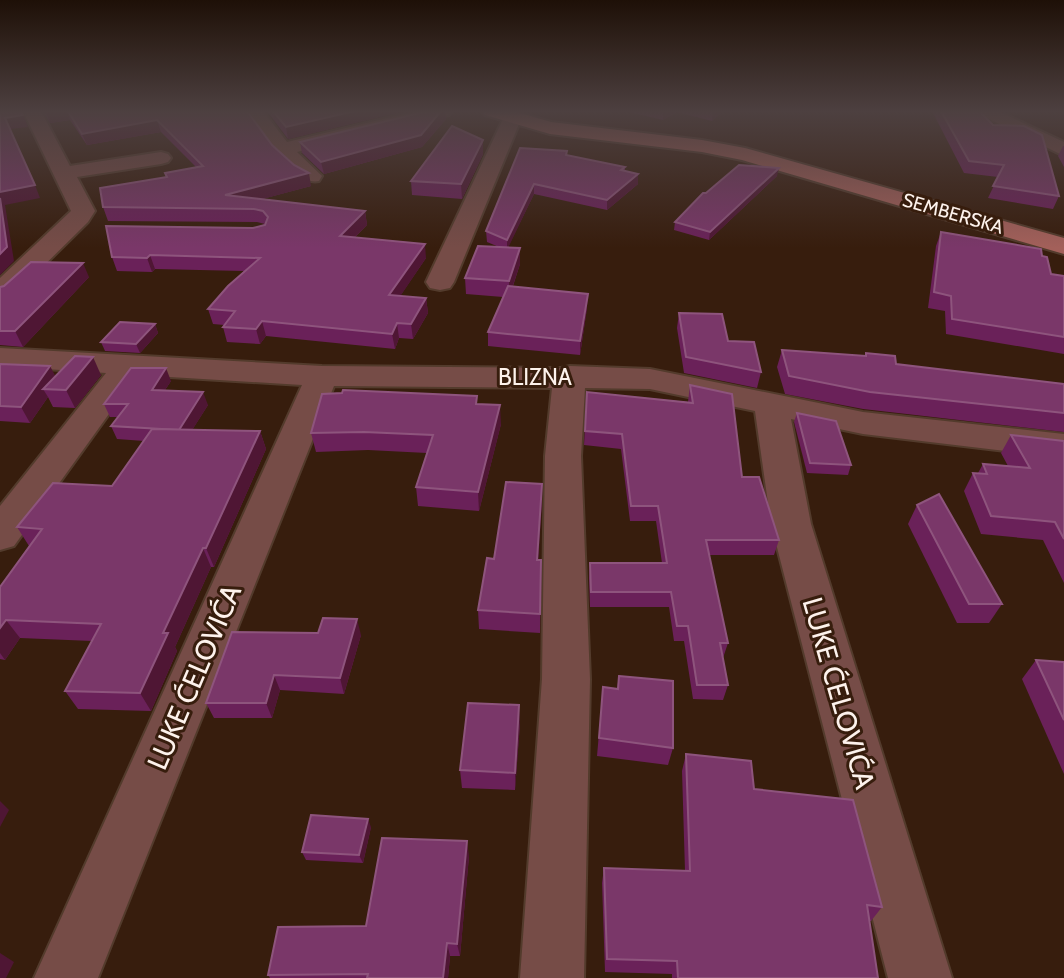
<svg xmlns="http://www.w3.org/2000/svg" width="1064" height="978" viewBox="0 0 1064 978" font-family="Cabin,sans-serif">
<rect width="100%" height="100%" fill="#371d0d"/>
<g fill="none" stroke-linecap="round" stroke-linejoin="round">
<defs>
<g id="street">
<path d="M23 111H41L70 166 161 152 168 154 171 158 168 162 161 164 77 177 95 211 88 222 10 299 0 301V278L71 211Z"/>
<path d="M244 111H263L287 142 417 111H452L449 115 297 152 322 176 319 181C293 187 258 131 244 111Z"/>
<path d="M973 111H998L1064 142V156Z"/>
<path d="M512 113 521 119 454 282 450 288 440 290 430 288 426 282 503 119Z"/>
<path d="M0 348 322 366 561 368 570 366 650 369 863 412 1064 434V458L863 434 791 419 811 524 952 978H888L771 524 755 411 650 389 585 388 581 456 590 679 584 978H520L542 679 545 456 552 388 334 386 98 978H34L302 385 137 375 14 546 0 550V506L106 373 0 366Z"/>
</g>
<path id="secondary" d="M482 111H513L551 122 702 140 745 148 1064 238V254L742 160 702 152 550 134 485 115Z"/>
</defs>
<!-- street casing -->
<use href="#street" stroke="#533b2c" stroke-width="4"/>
<!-- secondary casing -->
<use href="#secondary" stroke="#533b2c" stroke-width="4"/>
<!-- street -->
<use href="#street" fill="#764c47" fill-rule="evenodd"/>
<!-- secondary -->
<use href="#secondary" fill="#a3605a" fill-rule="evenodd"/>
</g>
<!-- wall -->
<g fill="#6a2159">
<path d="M43 111H247L272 145 311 186 262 199 365 211 367 225 355 237 426 258 400 296 426 298 428 313 413 339 399 338 395 349 266 336 260 344 227 342 223 327 224 325 213 324 208 309 244 271 155 269 152 272 117 271 112 257 253 228 265 224 257 222 108 221 103 207 166 177 165 173 196 167 161 132 87 145 70 120 50 123Z"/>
<path d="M267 111H404L288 139Z"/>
<path d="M428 111H445L446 119 422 147 324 174 302 153 300 142Z"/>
<path d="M625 111H723L712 121 677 112 663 120Z"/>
<path d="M932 111H979L1059 196 1053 209 988 198 998 177 964 173Z"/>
<path d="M483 140V154L462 199 412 195 411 181Z"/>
<path d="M1063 146H1064V167L1058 156Z"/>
<path d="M520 148 567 155 625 167V171L638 184 607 210 534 194 508 247 520 248V264L513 286 587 308 580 355 488 346V332L503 297 466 294 465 278 499 247 487 242 486 231Z"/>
<path d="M777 176 709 240 674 230 675 222 706 193Z"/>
<path d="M941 232 1042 256 1051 274 1064 276V354L946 334 945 311 928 308 936 246Z"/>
<path d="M89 277 23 347 0 345V287Z"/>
<path d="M679 313 728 341 761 372 757 388 684 373 677 328Z"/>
<path d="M155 324 158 333 140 353 105 351 101 342Z"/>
<path d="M782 350 865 356 866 353 896 364 1064 384V432L863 409 785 394 777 367Z"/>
<path d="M0 364 56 376 101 375 75 408 53 407 48 397 30 423 0 421Z"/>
<path d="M171 381 165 390 208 405 192 430 260 431 266 449 214 567H211L175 647 177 651 151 711 78 709 65 691 92 641 20 638 5 660 0 659V587L29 546 17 527 112 486 144 441 117 439 111 426 118 417H110L104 404Z"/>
<path d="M690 385 779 540 774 555H709L728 643 723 658 728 685 723 700 693 699 684 641H674L669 607H590L589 578 590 563H662L656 521H630L621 449 584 445 587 392 688 402Z"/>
<path d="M478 404 501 424 479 511 418 506 416 487 427 453 368 450 316 452 311 433Z"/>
<path d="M797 413 851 465 848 475 807 473 794 422Z"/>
<path d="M1011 435 1064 441V583L1043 540 981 534 964 491 973 473H978L983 464 1008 466 1001 453Z"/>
<path d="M542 484 538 560H541L540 633 479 629 478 610 494 559Z"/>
<path d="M917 505 1002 604 989 623H957L908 524Z"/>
<path d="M361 635 344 694 280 690 272 718H214L206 703Z"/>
<path d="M1036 660 1064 662V774L1022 679Z"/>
<path d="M619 676 673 748 668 765 597 756 603 687 617 689Z"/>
<path d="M520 723 515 790 462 788 460 770Z"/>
<path d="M686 754 754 789 882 907 871 921H869L878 978H672V974L605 972 602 883 604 868 685 871 682 771Z"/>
<path d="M371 827 363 863 306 860 302 852Z"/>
<path d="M469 856 460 956H450L448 978H270L268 975 366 926Z"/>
</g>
<!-- shaded-wall -->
<g fill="#4f1634">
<path d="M22 111 28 127 10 129 5 118Z"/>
<path d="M67 111 70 120 50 123 46 112Z"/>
<path d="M355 111H404L288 139 286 127Z"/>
<path d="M441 111H445L446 119 422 147 324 174 321 162Z"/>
<path d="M663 111H677L663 120Z"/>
<path d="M713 111H723L712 121Z"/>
<path d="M157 120 161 132 87 145 82 134Z"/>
<path d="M483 140V154L462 199 461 184Z"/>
<path d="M779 168 777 176 709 240 710 232Z"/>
<path d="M309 173 311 186 229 208 225 195Z"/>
<path d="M638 174V184L607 210V200Z"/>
<path d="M534 184V194L507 250V240Z"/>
<path d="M35 185 40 198 5 205 14 261 0 275V192Z"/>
<path d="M365 211 367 225 342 249 340 236Z"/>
<path d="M425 244 426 258 391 310 389 295Z"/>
<path d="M520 248V264L509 297V281Z"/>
<path d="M150 255 155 269 152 272 147 258Z"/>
<path d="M83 263 89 277 23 347 15 331Z"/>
<path d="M588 294 587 308 580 355V341Z"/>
<path d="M426 298 428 313 413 339 411 324Z"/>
<path d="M262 321 266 336 260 344 256 329Z"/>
<path d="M397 323 399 338 395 349 392 334Z"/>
<path d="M155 324 158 333 140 353 136 344Z"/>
<path d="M93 357 101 375 75 408 66 390Z"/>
<path d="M50 366 58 381 43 389 48 397 30 423 21 407Z"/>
<path d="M166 368 171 381 157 402 152 390Z"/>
<path d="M203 392 208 405 184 443 179 430Z"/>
<path d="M500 405 501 424 479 511 478 492Z"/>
<path d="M260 431 266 449 214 567 206 548Z"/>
<path d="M542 484V503L537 579V560Z"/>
<path d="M203 548 211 567 175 647 177 651 151 711 140 693 163 633Z"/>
<path d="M357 619 361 635 344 694 340 678Z"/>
<path d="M6 620 20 638 5 660 0 653V628Z"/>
<path d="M274 675 280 690 272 718 266 703Z"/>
<path d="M519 705 520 723 515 790V773Z"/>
<path d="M0 801 9 810 0 827Z"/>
<path d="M368 819 371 827 363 863 359 855Z"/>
<path d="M467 841 469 856 460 956 457 944Z"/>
<path d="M447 943 450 956 448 978H443Z"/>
<path d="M0 953 14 962 6 978H0Z"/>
</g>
<!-- building -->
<g fill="#7a3769" stroke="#8e547d" stroke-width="2">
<path d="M0 111H21L23 115 5 118 35 185 0 192Z"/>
<path d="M68 111H247L272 145 294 165 309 173 225 195 365 211 340 236 425 244 389 295 426 298 411 324 397 323 392 334 262 321 256 329 223 327 235 311 208 309 228 286 260 258 150 255 147 258 112 257 106 226 253 228 265 225 268 217 263 211 254 209 103 207 100 188 167 177 165 173 203 166 157 120 82 134Z"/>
<path d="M273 111H355L286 127Z"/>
<path d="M428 111H441L421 135 321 162 300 142Z"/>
<path d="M941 111H979L993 125 1024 126 1042 135 1059 196 993 186 1004 165 969 161Z"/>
<path d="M452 126 483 140 461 184 411 181Z"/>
<path d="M520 148 567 151 566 155 625 167 621 170 638 174 607 200 534 184 507 240 486 231Z"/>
<path d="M739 165 779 168 710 232 675 222 703 193H706Z"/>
<path d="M0 198 7 247 0 254Z"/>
<path d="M941 232 1041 249 1042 256 1047 257 1051 274 1064 276V337L952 319 951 296 934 292Z"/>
<path d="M478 246 520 248 509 281 465 278Z"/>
<path d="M31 262 83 263 15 331H0V287L4 286Z"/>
<path d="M508 286 588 294 580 341 488 332Z"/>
<path d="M679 313 722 314 728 341 754 342 761 372 686 357Z"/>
<path d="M120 322 155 324 136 344 101 342Z"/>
<path d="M782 350 866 356V353L895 356 896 364 1064 384V413L870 392 789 376Z"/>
<path d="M75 356 93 357 66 390 43 389Z"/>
<path d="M0 364 50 366 21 407 0 406Z"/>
<path d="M131 368H166L152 390 203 392 179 430 111 426 128 404H104Z"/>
<path d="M690 385 732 394 742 477H759L779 540H706L728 643H720L728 685H697L688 626H677L671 592H591L590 563H667L658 506H631L622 434 585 431 587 392 693 403Z"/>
<path d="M343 390 477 396 476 404 500 405 478 492 416 487 433 435 364 432 311 433 322 394 342 393Z"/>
<path d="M797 413 836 421 851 465 810 463Z"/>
<path d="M152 429 260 431 206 548H203L163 633H168L140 693 65 691 101 624 6 620 0 628V587L42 529 17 527 53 483 112 486Z"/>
<path d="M1011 435 1064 441V539L1055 522 991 516 973 473 987 474 983 464 1030 468Z"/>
<path d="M506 482 542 484 537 560H541L540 614 478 610 487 558 494 559Z"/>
<path d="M939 494 1002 604H969L917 505Z"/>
<path d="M323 618 357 619 340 678 274 675 266 703H206L232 632 318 633Z"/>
<path d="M1036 660 1064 662V720Z"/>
<path d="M619 676 673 681V748L599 738 603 687 618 689Z"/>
<path d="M468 703 519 705 515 773 460 770Z"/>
<path d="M686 754 751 761 754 789 853 800 882 907 867 905 878 978H678L677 961 607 959 604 868 690 871Z"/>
<path d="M311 815 368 819 359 855 302 852Z"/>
<path d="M382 838 467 841 457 944 447 943 443 978H367L368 974 268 975 278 927 366 926Z"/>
</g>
<!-- sky -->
<linearGradient id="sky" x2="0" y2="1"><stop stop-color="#1e1007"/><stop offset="0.45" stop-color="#4d4040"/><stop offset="1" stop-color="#4d4040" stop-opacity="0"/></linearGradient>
<rect width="1064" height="248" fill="url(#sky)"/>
<g text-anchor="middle" stroke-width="6" stroke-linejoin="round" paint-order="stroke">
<!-- far-street labels -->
<g font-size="19" fill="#fdf2ec" stroke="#371d0d">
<text transform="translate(953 213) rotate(16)" y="7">SEMBERSKA</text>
</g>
<!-- street labels -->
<g font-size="23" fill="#fdf2ec" stroke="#371d0d">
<text x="535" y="385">BLIZNA</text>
</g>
<!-- near-street labels -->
<g font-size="28" fill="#fdf2ec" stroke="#371d0d">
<text transform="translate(194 677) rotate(-67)" y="10">LUKE ĆELOVIĆA</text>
<text transform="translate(839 693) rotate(74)" y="10">LUKE ĆELOVIĆA</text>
</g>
</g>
</svg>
